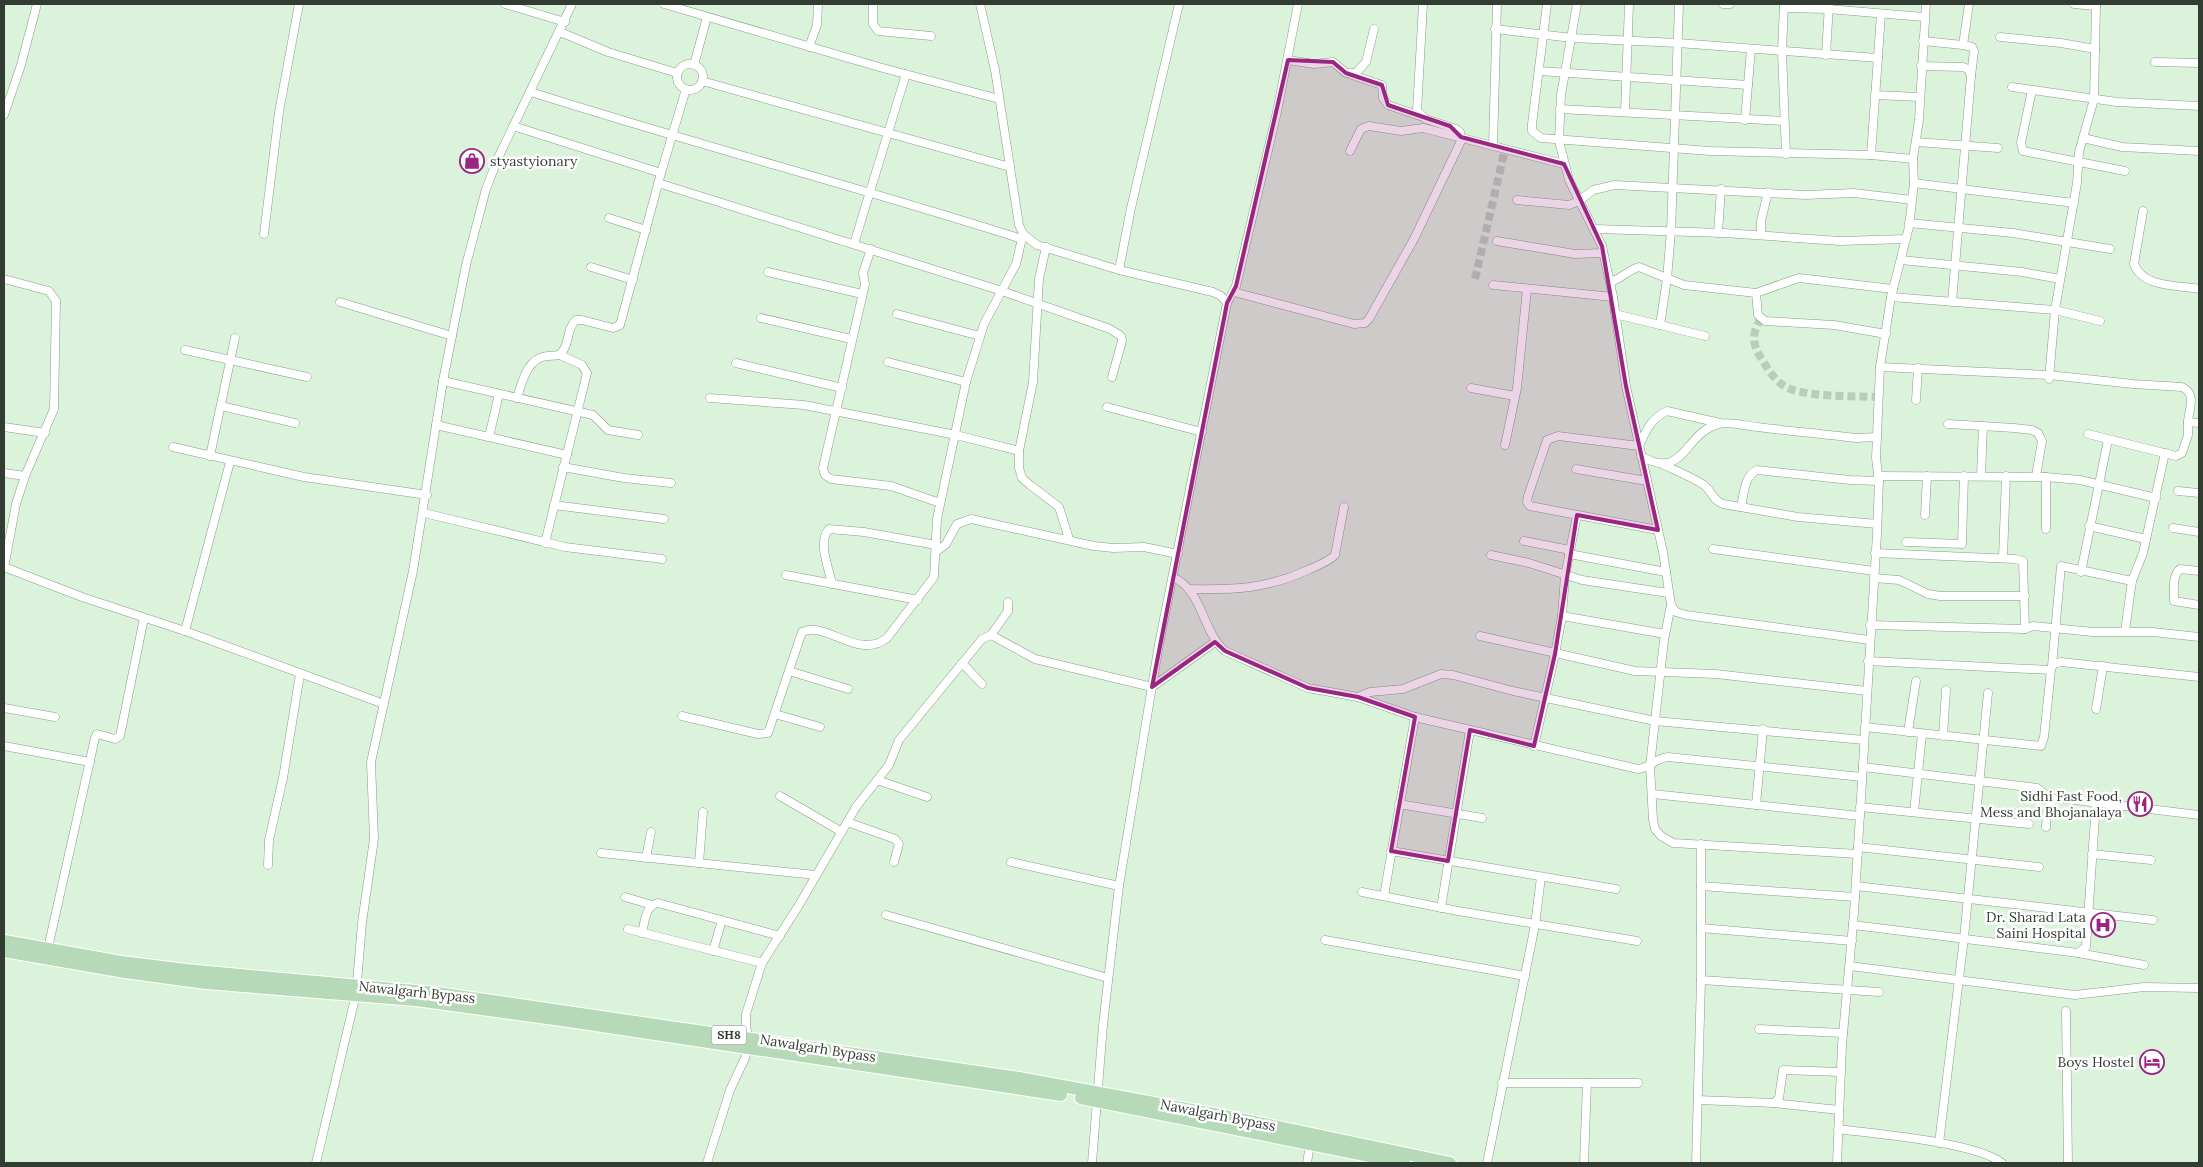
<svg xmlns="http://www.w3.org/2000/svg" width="2203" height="1167" viewBox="0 0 2203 1167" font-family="Lora,serif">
<rect width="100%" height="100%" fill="#dbf3db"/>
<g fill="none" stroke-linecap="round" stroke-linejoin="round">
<!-- minor-tunnel -->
<g stroke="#b9ceb9" stroke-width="8" stroke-dasharray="8 4" stroke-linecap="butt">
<path d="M1475 279 1505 149"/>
<path d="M1761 318C1751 335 1752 345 1763 361 1769 371 1775 381 1786 387 1803 397 1856 396 1878 397"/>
</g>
<defs>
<g id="minor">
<path d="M505 4 565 22"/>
<path d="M664 4 879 67 999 99"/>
<path d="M873 4V24L878 31 931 36"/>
<path d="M980 4 995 70 1019 225 1023 234 1037 245 1119 270 1213 292 1221 296 1227 303 1159 644 1119 886 1103 1025 1092 1163"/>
<path d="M1547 4 1532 124V131L1541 138 1710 151 1871 155 1913 159"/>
<path d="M1577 4 1561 95 1559 141 1569 180 1602 246 1613 297 1626 386 1663 552 1671 605 1676 612 1686 615 1869 640"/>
<path d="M1723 4H1730"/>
<path d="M1784 4 1782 51 1786 154"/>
<path d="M1969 4 1963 45 1972 47 1974 51 1971 76"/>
<path d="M2074 4 2096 6"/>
<path d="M1784 8 1828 9 1924 17"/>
<path d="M1495 29 1572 38 1678 43 1878 58"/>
<path d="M560 32 608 52 677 73"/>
<path d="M2000 37 2061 43 2095 49"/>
<path d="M1923 41 1963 45"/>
<path d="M809 47 817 25 818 4"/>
<path d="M1826 55 1829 4"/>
<path d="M1288 60 1314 64 1333 62 1346 73H1356L1366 62 1374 29"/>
<path d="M2155 62 2199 63"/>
<circle cx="690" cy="77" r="13"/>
<path d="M694 65 707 17"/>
<path d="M1921 66 1963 67 1968 69 1971 76 1952 302"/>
<path d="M1539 71 1748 85"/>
<path d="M1352 75 1382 85 1383 98 1388 105 1420 116"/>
<path d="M702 81 1010 167"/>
<path d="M2012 87 2117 102 2199 106"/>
<path d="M2032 90 2021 143 2023 151 2125 171"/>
<path d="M531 92C694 144 859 187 1022 239"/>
<path d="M1875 95 1919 97"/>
<path d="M1560 109 1784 121"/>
<path d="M1625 112 1629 4"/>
<path d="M4 115 21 65 37 4"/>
<path d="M1745 120 1751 49"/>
<path d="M513 126 661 173"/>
<path d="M2083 138 2122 147 2199 151"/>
<path d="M1916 142 1998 148"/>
<path d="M1493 145 1497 4"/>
<path d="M1350 151 1361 129 1369 126 1401 131 1423 128 1564 164"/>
<path d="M1871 155 1881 14"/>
<path d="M658 183 1002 291 1110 329 1121 336 1122 341 1112 377"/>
<path d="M1914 183 2074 203"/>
<path d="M1517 200 1569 205 1579 201 1593 190 1615 185 1805 195 1854 193 1912 200"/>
<path d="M2143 211 2134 264C2143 288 2178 285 2199 289"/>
<path d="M609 218 646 230"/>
<path d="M1909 223 2013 233 2110 249"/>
<path d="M1595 229 1724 233 1840 241 1906 239"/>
<path d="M1718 233 1721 189"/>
<path d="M264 234 279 112 299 4"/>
<path d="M1761 235V221L1768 192"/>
<path d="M1497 241 1575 254 1603 253"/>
<path d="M854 244 906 74"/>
<path d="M1046 247 1039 279 1033 382 1019 451V468L1022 478 1030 485 1059 507 1069 539"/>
<path d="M871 249 863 273 865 284 823 468 825 475 831 479 891 486 940 503"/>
<path d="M1901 260 2022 272 2060 279"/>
<path d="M591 267 633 280"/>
<path d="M1119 270 1131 208 1179 4"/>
<path d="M768 272 862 294"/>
<path d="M4 279 49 291 56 301 54 409 25 476 16 504 4 568"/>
<path d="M1610 282C1621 279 1628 270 1639 267L1684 285 1756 293 1799 278 1893 289"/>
<path d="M1493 285 1613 297"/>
<path d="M1234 292 1354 324 1365 323 1369 319 1414 239 1461 141 1460 132 1456 129 1426 119 1417 111 1423 4"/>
<path d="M1756 293 1758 315 1765 321 1834 325 1886 334"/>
<path d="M1891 297 2055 310 2100 321"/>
<path d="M340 302 452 336"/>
<path d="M1227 303 1236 286 1277 112 1298 4"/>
<path d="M897 314 980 336"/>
<path d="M1615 314 1705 336"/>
<path d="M761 318 851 339"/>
<path d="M1660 325 1667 279 1671 231 1679 4"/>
<path d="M185 350 307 377"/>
<path d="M888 362 966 382"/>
<path d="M736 363 842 388"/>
<path d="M1880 367 2049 375 2133 384 2182 387C2197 394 2189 408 2188 422L2199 423"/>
<path d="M2049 379 2055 310 2077 183 2079 152 2094 99 2096 4"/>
<path d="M443 381 593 415 608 430 638 435"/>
<path d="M1471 388 1515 396"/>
<path d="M517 398C522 382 527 358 547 356 553 355 559 357 562 352 570 343 566 329 576 320H582L613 328 620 325 661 173 686 89"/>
<path d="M710 398 804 405 956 435 1019 451"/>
<path d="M1916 400 1918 368"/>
<path d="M221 406 295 423"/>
<path d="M1107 407 1202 432"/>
<path d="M1948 424 2014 428 2032 430 2038 433 2042 441 2036 476"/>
<path d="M436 425 567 455"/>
<path d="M4 427 45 433"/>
<path d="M2088 434 2176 456 2182 453 2188 435V422"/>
<path d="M489 437 499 394"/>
<path d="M1505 445 1517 388 1527 289"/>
<path d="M173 447 304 477 427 495"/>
<path d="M210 456 235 338"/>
<path d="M1641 456C1685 482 1684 432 1719 424 1730 421 1746 426 1757 427 1790 431 1823 434 1856 438L1877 437"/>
<path d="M1664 465C1677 471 1692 477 1704 485 1712 491 1712 500 1723 504L1798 517 1877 524"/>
<path d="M563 467 624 478 671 483"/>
<path d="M1576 469 1647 481"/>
<path d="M4 473 25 476"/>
<path d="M1878 476 2046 477 2080 480 2156 498"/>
<path d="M1981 476 1983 426"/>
<path d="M2046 477V529"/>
<path d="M2178 491 2199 493"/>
<path d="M554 505 664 519"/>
<path d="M1741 507C1744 494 1744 476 1757 470L1850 480 1879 481"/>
<path d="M424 513 565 547 662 559"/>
<path d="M1925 515 1927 476"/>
<path d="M2089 526 2146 539"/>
<path d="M2173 528 2199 532"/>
<path d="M1658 530 1530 506 1527 502 1528 496 1547 440 1558 436 1639 446C1646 431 1651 418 1667 411L1720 423"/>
<path d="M1524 541 1570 550"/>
<path d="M1906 542 1962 544 1964 476"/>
<path d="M545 543 587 373 582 365 560 355"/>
<path d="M1713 549 1874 571"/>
<path d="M936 552 946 544 957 524 971 519 1094 546 1113 548 1144 547 1178 554"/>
<path d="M1875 553 2015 559 2023 561 2025 629 2033 626 2093 632H2153L2199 637"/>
<path d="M1569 554 1666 572"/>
<path d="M1491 555 1529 563 1582 580 1668 593"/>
<path d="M2003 558 2006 476"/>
<path d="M4 567 82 597 185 631 384 704"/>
<path d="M2199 571 2180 569C2172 576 2174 590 2174 601L2199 605"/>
<path d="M2081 572 2108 440"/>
<path d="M786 575 918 600"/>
<path d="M1173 577C1204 592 1201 630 1225 651L1308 688 1358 697 1415 717 1638 769C1651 768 1655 758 1668 757L1862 777"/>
<path d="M1874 578 1899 580 1928 594 1940 596H2025"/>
<path d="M832 584C829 568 817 542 829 529L864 532 936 545"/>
<path d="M1189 589C1235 590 1266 589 1308 570 1317 566 1328 562 1335 555L1344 507"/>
<path d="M1671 605 1664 640 1650 766 1653 820 1655 829 1661 836 1673 843 1858 854"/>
<path d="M1562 616 1665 634"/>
<path d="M1870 625 2025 629"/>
<path d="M185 631 230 462"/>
<path d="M2125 631 2132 581 2143 553 2165 453"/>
<path d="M991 635 1008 611V602"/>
<path d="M1480 636 1635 671 1716 674 1867 691"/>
<path d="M1868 661 2051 670"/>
<path d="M962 663 982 684"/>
<path d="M2052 666 2061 566 2132 581"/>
<path d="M789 671 848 689"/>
<path d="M1358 697 1370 692 1403 689 1441 674 1453 675 1513 691 1655 721 1864 740"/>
<path d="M4 708 55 717"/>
<path d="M2096 709 2103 666"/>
<path d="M775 714 820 727"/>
<path d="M682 716 758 734 768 733 802 632C826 620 858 661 887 638L934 577 937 519 966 382 984 324 1016 264 1023 234"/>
<path d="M1865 727 2041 746 2044 737 2051 670 2053 664 2061 662 2199 677"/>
<path d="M1908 732 1916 681"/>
<path d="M1943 736 1946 690"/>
<path d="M4 746 90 762"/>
<path d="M1534 746 1555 654 1562 616 1565 576 1577 515"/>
<path d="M1863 767 2037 788 2053 800"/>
<path d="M877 780 927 797"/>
<path d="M1653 794 1860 816"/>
<path d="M780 796 842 832"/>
<path d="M1399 804 1482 818"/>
<path d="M1756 805 1763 729"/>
<path d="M1860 807 2029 824"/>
<path d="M1914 812 1922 734"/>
<path d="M847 822 895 839 899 844 894 862"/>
<path d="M2046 827C2047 816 2045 801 2058 798L2199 815"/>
<path d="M1858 847 2039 867"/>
<path d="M1391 851 1616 889"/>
<path d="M601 853 816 875"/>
<path d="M2092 854 2151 860"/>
<path d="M646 858 651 832"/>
<path d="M1011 862 1119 886"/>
<path d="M699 863 703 812"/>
<path d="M268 865 269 840 283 778 300 674"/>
<path d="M1701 886 1855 897"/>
<path d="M1856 886 2153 920"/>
<path d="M1362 892 1458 911 1637 941"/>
<path d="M1384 896 1415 717"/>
<path d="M625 897 652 905"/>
<path d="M1441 908 1470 730"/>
<path d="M886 915 1108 978"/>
<path d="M1853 925 2078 953 2086 947 2096 803"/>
<path d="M1701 928 1852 941"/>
<path d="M628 929 762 963"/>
<path d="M642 933C645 921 645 906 658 903L780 936"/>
<path d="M1325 940 1525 976"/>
<path d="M48 948 95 738 97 734 115 739 120 736 144 618"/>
<path d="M713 951 722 920"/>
<path d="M2078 953 2144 965"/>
<path d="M1850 966 2075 995 2144 987 2199 988"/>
<path d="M1701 980 1879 992"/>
<path d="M2066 1011 2068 1163"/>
<path d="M1759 1029 1843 1033"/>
<path d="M1502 1083H1638"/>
<path d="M1698 1100 1774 1103 1779 1098 1783 1070 1841 1072"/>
<path d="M1774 1103 1839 1110"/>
<path d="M1838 1129C1875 1134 1976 1142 2002 1163"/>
<path d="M1939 1143 1964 938 1988 693"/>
<path d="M316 1163 356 994 362 923 374 839 371 762 413 571 443 381 466 265 486 189 498 158 572 4"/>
<path d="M707 1163 730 1090 745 1058 749 1038 746 1028V1014L762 963 799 905 856 807 889 765 899 740 982 639 991 635 1035 659 1152 687 1215 642"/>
<path d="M1307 1163 1310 1144"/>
<path d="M1487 1163 1535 925 1541 877"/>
<path d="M1584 1163 1587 1083"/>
<path d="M1696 1163 1701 980V844"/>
<path d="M1837 1163 1842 1045 1854 913 1877 534 1879 481 1876 458 1880 367 1891 297 1909 227 1914 183 1913 159 1919 120 1926 4"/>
</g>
<g id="primary">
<path d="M4 941 121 962 186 970 437 993 1019 1078 1240 1119 1450 1163"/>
<path d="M4 951 125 972 206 983 416 1000 569 1021 1061 1095"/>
<path d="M1081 1098 1404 1163"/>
</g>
</defs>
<!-- minor casing -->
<use href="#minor" stroke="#879d86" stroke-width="9"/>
<!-- primary casing -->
<use href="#primary" stroke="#fff" stroke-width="14"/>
<!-- minor -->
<use href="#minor" stroke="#fff" stroke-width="8"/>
<!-- primary -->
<use href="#primary" stroke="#b6d9b7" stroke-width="12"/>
</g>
<!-- marked area -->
<path fill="#9a2682" fill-opacity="0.2" stroke="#9a2682" stroke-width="4" stroke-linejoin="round" d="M1288 60 1333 62 1346 73 1382 85 1388 105 1450 126 1461 137 1564 164 1602 246 1626 386 1658 530 1577 515 1555 654 1534 746 1470 730 1448 861 1391 851 1415 717 1358 697 1308 688 1225 651 1215 642 1152 687 1227 303 1236 286Z"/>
<!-- icons -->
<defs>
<symbol id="shop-ring" viewBox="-11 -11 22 22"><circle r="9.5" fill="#fff" stroke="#9a2682" stroke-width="1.5"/><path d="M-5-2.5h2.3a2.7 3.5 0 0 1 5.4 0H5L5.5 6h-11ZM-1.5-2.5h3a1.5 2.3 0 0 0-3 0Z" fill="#9a2682"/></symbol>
<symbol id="restaurant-ring" viewBox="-11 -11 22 22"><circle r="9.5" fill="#fff" stroke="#9a2682" stroke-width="1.5"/><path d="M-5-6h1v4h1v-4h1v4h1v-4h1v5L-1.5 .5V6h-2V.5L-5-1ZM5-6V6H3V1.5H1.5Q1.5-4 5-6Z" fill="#9a2682"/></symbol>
<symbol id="hospital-ring" viewBox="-11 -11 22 22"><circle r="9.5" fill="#fff" stroke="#9a2682" stroke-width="1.5"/><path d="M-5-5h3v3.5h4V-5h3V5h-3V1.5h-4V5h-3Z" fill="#9a2682"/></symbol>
<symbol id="hotel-ring" viewBox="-11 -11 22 22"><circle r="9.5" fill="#fff" stroke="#9a2682" stroke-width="1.5"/><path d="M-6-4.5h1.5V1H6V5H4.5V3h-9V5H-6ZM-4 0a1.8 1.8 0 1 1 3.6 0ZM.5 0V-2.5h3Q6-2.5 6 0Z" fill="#9a2682"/></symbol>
</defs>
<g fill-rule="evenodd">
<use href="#shop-ring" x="458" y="147" width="28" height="28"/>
<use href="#restaurant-ring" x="2126" y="790" width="28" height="28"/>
<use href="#hospital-ring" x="2089" y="911" width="28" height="28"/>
<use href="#hotel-ring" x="2138" y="1048" width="28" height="28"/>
</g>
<g text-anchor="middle" stroke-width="5" stroke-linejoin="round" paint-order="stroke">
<!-- shield labels -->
<rect fill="#fff" stroke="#707670" stroke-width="1" x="711.5" y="1025.5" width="35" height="19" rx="4"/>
<g font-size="12" font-weight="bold" fill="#333c32">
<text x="729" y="1039">SH8</text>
</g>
<!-- poi labels -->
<g font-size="14" fill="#333c32" stroke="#fff" text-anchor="end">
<text x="490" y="166" text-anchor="start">styastyionary</text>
<text x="2122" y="801">Sidhi Fast Food,<tspan x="2122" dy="16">Mess and Bhojanalaya</tspan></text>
<text x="2086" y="922">Dr. Sharad Lata<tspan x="2086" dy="16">Saini Hospital</tspan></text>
<text x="2134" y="1067">Boys Hostel</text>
</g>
<!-- street labels -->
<g font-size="14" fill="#333c32" stroke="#fff">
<text transform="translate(417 992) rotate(6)" y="5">Nawalgarh Bypass</text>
<text transform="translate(818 1048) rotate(9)" y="5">Nawalgarh Bypass</text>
<text transform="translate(1218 1115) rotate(11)" y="5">Nawalgarh Bypass</text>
</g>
</g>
<!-- border -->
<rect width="2203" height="1167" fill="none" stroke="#333c32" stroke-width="10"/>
</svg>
